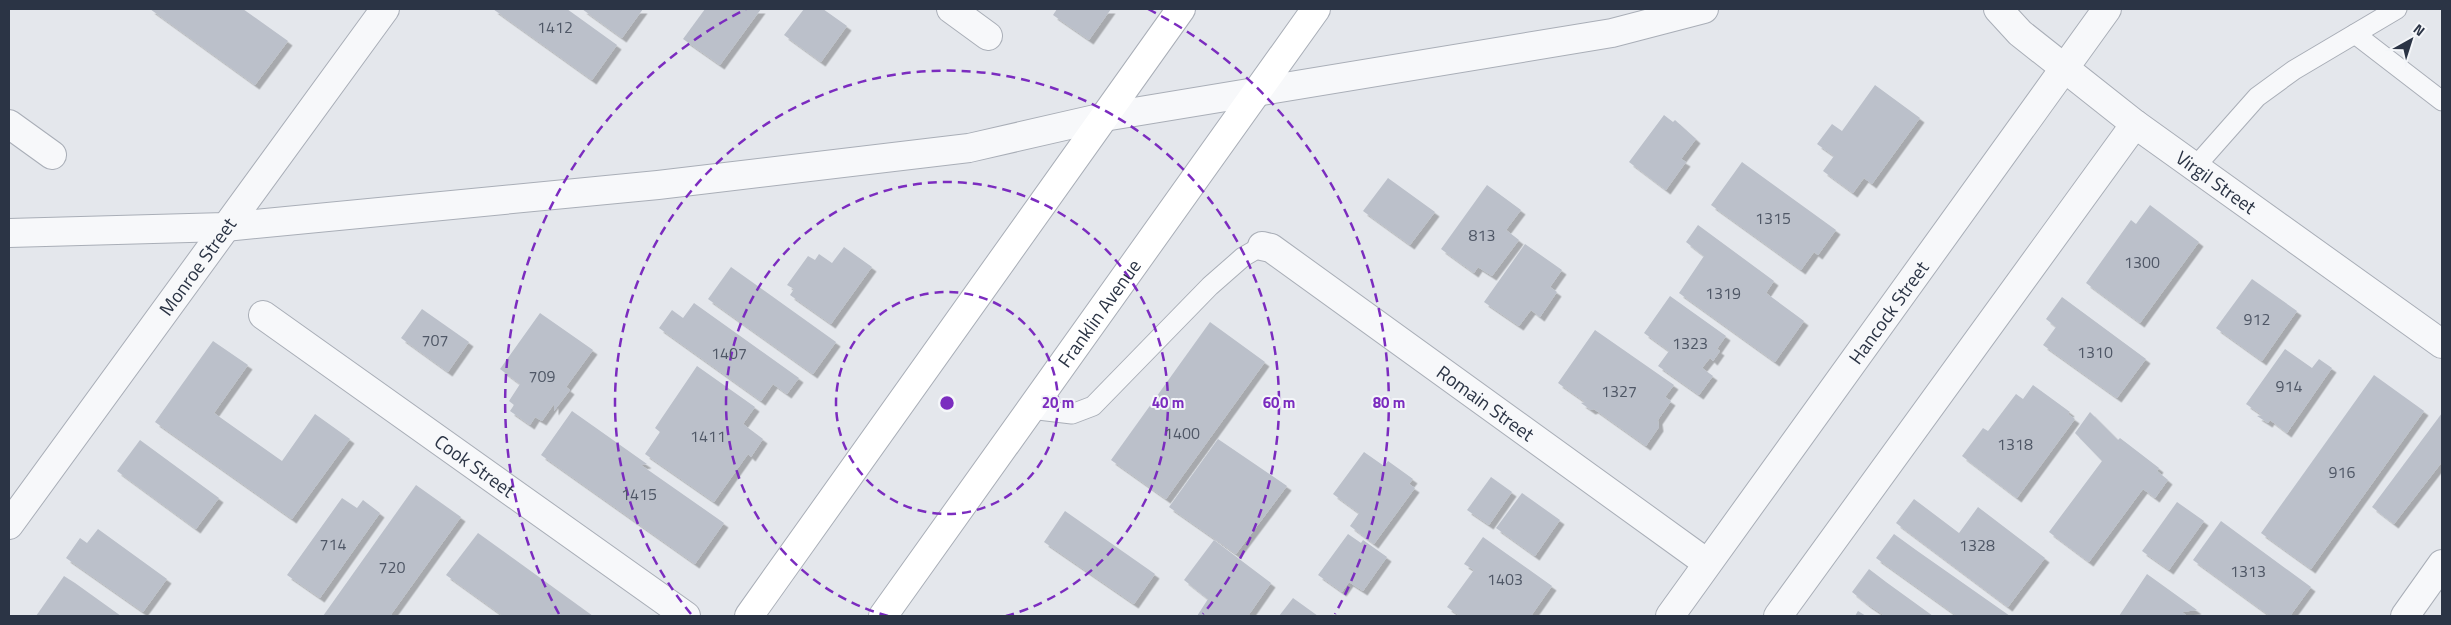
<svg xmlns="http://www.w3.org/2000/svg" width="2451" height="625" viewBox="0 0 2451 625" font-family="'Titillium Web',sans-serif">
<defs>
<filter id="shadow"><feDropShadow dx="4.5" dy="4.5" stdDeviation="0" flood-color="#0004"/></filter>
</defs>
<rect width="100%" height="100%" fill="#e4e7ec"/>
<!-- building -->
<g fill="#bbc0ca" filter="url(#shadow)">
<path d="M150 9H243L288 41 255 85Z"/>
<path d="M493 9H567L617 45 592 80Z"/>
<path d="M582 9H643L622 38Z"/>
<path d="M705 9H761L720 65 683 39Z"/>
<path d="M804 9H823L847 26 821 62 784 35Z"/>
<path d="M1057 9H1111L1089 40 1053 15Z"/>
<path d="M1875 85 1920 118 1872 184 1864 178 1853 193 1823 171 1834 156 1817 144 1832 124 1842 131Z"/>
<path d="M1664 115 1673 122 1675 120 1696 139 1681 159 1686 162 1666 190 1629 162Z"/>
<path d="M1742 162 1836 230 1818 255 1814 252 1801 270 1711 205Z"/>
<path d="M1388 178 1435 212 1410 245 1363 211Z"/>
<path d="M1487 185 1521 210 1506 230 1519 240 1492 276 1478 267 1474 273 1441 249Z"/>
<path d="M2150 205 2199 242 2140 323 2086 283 2131 220 2136 224Z"/>
<path d="M1698 225 1774 281 1766 293 1804 321 1775 362 1679 293 1704 256 1686 242Z"/>
<path d="M1525 244 1562 270 1550 287 1557 292 1540 317 1531 310 1519 326 1484 302Z"/>
<path d="M844 247 872 267 831 324 790 295 794 289 787 285 808 256 815 260 819 254 832 263Z"/>
<path d="M731 267 836 342 813 374 708 299Z"/>
<path d="M2252 279 2297 311 2262 361 2216 328Z"/>
<path d="M1670 296 1726 336 1717 349 1720 351 1713 361 1710 358 1702 368 1713 376 1699 395 1658 366 1669 351 1644 333Z"/>
<path d="M2062 297 2146 359 2117 398 2043 345 2056 327 2046 319Z"/>
<path d="M694 303 799 378 787 394 773 384 761 401 659 328 672 310 683 318Z"/>
<path d="M422 309 469 342 448 372 401 338Z"/>
<path d="M540 313 593 350 566 387 570 390 554 411V404L542 421 535 417 530 425 510 411 514 405 509 401 520 384 500 369Z"/>
<path d="M1210 322 1265 362 1166 499 1111 460Z"/>
<path d="M1595 330 1674 385 1665 397 1671 401 1658 420 1659 427 1646 446 1594 409 1591 410 1581 403 1585 402 1558 383Z"/>
<path d="M213 341 248 365 214 413 282 461 315 414 350 439 292 519 155 422Z"/>
<path d="M2285 349 2312 368 2319 359 2332 368 2287 433 2270 420 2268 423 2257 416 2262 415 2246 404Z"/>
<path d="M697 366 755 407 743 424 763 439 751 457 748 454 714 502 645 454 660 432 655 428Z"/>
<path d="M2374 375 2424 411 2311 569 2261 533Z"/>
<path d="M2033 385 2070 412 2068 414 2075 419 2017 498 1962 456 1983 428 1988 431 2016 394 2023 399Z"/>
<path d="M572 411 647 464 641 465 724 523 695 564 541 455Z"/>
<path d="M2090 412 2118 440 2120 438 2159 468 2157 471 2168 480 2155 498 2143 489 2089 562 2049 532 2102 461 2075 433Z"/>
<path d="M2442 413V462L2394 524 2372 507Z"/>
<path d="M1218 439 1287 486 1236 554 1169 507Z"/>
<path d="M140 440 219 498 196 529 117 471Z"/>
<path d="M1364 452 1384 466 1388 461 1413 479 1409 484 1415 488 1374 544 1350 526 1359 513 1333 494Z"/>
<path d="M1491 477 1512 492 1489 525 1467 510Z"/>
<path d="M416 485 461 517 390 616H323Z"/>
<path d="M1522 493 1560 520 1535 556 1496 528Z"/>
<path d="M342 498 357 508 363 500 380 513 320 598 287 575Z"/>
<path d="M1914 499 1959 533 1978 507 2045 558 2008 607 1896 523Z"/>
<path d="M2177 502 2204 521 2169 570 2142 551Z"/>
<path d="M1065 511 1155 574 1134 604 1044 542Z"/>
<path d="M2221 521 2311 587 2290 616H2270L2193 560Z"/>
<path d="M98 529 167 579 143 612 66 558 80 538 87 543Z"/>
<path d="M478 533 593 616H503L446 575Z"/>
<path d="M1348 534 1361 543 1363 540 1387 557 1363 591 1349 582 1342 592 1318 575Z"/>
<path d="M1894 534 1916 550 2010 616H1957L1876 558Z"/>
<path d="M1483 537 1552 586 1531 616H1460L1447 607 1474 570 1464 564Z"/>
<path d="M1214 540 1271 583 1248 616H1197L1208 599 1184 580Z"/>
<path d="M1869 569 1886 582 1933 616H1885L1867 604 1852 592Z"/>
<path d="M2147 574 2197 610 2182 612 2187 616H2119Z"/>
<path d="M64 576 75 583 121 616H36Z"/>
<path d="M1293 598 1318 616H1279Z"/>
<path d="M1858 611 1866 616H1855Z"/>
</g>
<g fill="none" stroke-linecap="round" stroke-linejoin="round">
<defs>
<g id="lane">
<path d="M2355 34 2442 101"/>
<path d="M2195 167 2257 97 2294 70 2397 9"/>
<path d="M1030 409 1072 414 1093 406 1210 286 1243 257 1262 246"/>
</g>
<g id="street">
<path d="M951 9 988 36"/>
<path id="s1" d="M1998 9 2020 33 2135 124 2442 344"/>
<path d="M9 124 52 155"/>
<path d="M9 233 225 227 658 185 969 148 1104 117 1612 33 1704 9"/>
<path id="s2" d="M1262 246 1271 248 1707 563"/>
<path id="s3" d="M263 315 686 616"/>
<path id="s4" d="M9 525 385 9"/>
<path id="s5" d="M1670 616 2107 9"/>
<path d="M1778 616 2135 124"/>
<path d="M2405 616 2442 564"/>
</g>
<g id="secondary">
<path d="M749 616 1181 9"/>
<path id="s6" d="M883 616 1316 9"/>
</g>
</defs>
<!-- lane casing -->
<use href="#lane" stroke="#a9aeb7" stroke-width="21"/>
<!-- street casing -->
<use href="#street" stroke="#a9aeb7" stroke-width="30"/>
<!-- secondary casing -->
<use href="#secondary" stroke="#a9aeb7" stroke-width="30"/>
<!-- lane -->
<use href="#lane" stroke="#f7f8fa" stroke-width="19"/>
<!-- street -->
<use href="#street" stroke="#f7f8fa" stroke-width="28"/>
<!-- secondary -->
<use href="#secondary" stroke="#fff" stroke-width="28"/>
</g>
<!-- distance rings -->
<g fill="none" stroke="#7b2cbf" stroke-width="2.5" stroke-dasharray="9 6">
<circle cx="947" cy="403" r="111"/>
<path d="M888 616A221 221 0 1 1 1006 616"/>
<path d="M691 614A332 332 0 1 1 1203 614"/>
<path d="M559 614A442 442 0 0 1 746 9M1148 9A442 442 0 0 1 1335 614"/>
</g>
<g text-anchor="middle" stroke-width="4" stroke-linejoin="round" paint-order="stroke">
<!-- number labels -->
<g font-size="16" fill="#4f5766">
<text x="555" y="33">1412</text>
<text x="1773" y="224">1315</text>
<text x="1482" y="241">813</text>
<text x="2142" y="268">1300</text>
<text x="1723" y="299">1319</text>
<text x="2257" y="325">912</text>
<text x="435" y="346">707</text>
<text x="1690" y="349">1323</text>
<text x="2095" y="358">1310</text>
<text x="729" y="359">1407</text>
<text x="542" y="382">709</text>
<text x="2289" y="392">914</text>
<text x="1619" y="397">1327</text>
<text x="1182" y="439">1400</text>
<text x="708" y="442">1411</text>
<text x="2015" y="450">1318</text>
<text x="2342" y="478">916</text>
<text x="639" y="500">1415</text>
<text x="333" y="550">714</text>
<text x="1977" y="551">1328</text>
<text x="392" y="573">720</text>
<text x="2248" y="577">1313</text>
<text x="1505" y="585">1403</text>
</g>
<!-- street labels -->
<g font-size="19" fill="#2b3445" stroke="#f4f6f9">
<text dy="7" stroke="none"><textPath href="#s1" startOffset="279">Virgil Street</textPath></text>
<text dy="7" stroke="none"><textPath href="#s4" startOffset="320">Monroe Street</textPath></text>
<text dy="7" stroke="none"><textPath href="#s6" startOffset="372">Franklin Avenue</textPath></text>
<text dy="7" stroke="none"><textPath href="#s5" startOffset="374">Hancock Street</textPath></text>
<text dy="7" stroke="none"><textPath href="#s2" startOffset="274">Romain Street</textPath></text>
<text dy="7" stroke="none"><textPath href="#s3" startOffset="260">Cook Street</textPath></text>
</g>
</g>
<circle cx="947" cy="403" r="8" fill="#7b2cbf" stroke="#f4f6f9" stroke-width="2.5"/>
<g font-size="15" text-anchor="middle" font-weight="bold" fill="#7b2cbf" stroke="#f4f6f9" stroke-width="4" stroke-linejoin="round" paint-order="stroke">
<text x="1058" y="408">20 m</text>
<text x="1168" y="408">40 m</text>
<text x="1279" y="408">60 m</text>
<text x="1389" y="408">80 m</text>
</g>
<!-- border -->
<rect width="2451" height="625" fill="none" stroke="#2b3445" stroke-width="20"/>
<!-- north arrow -->
<g transform="translate(2411 40) rotate(39)" stroke="#f4f6f9" stroke-width="4" paint-order="stroke">
<path d="M0-4L9 19L0 12L-9 19Z" fill="#2b3445"/>
<text y="-8" font-size="14" font-weight="bold" text-anchor="middle" fill="#2b3445">N</text>
</g>
</svg>
